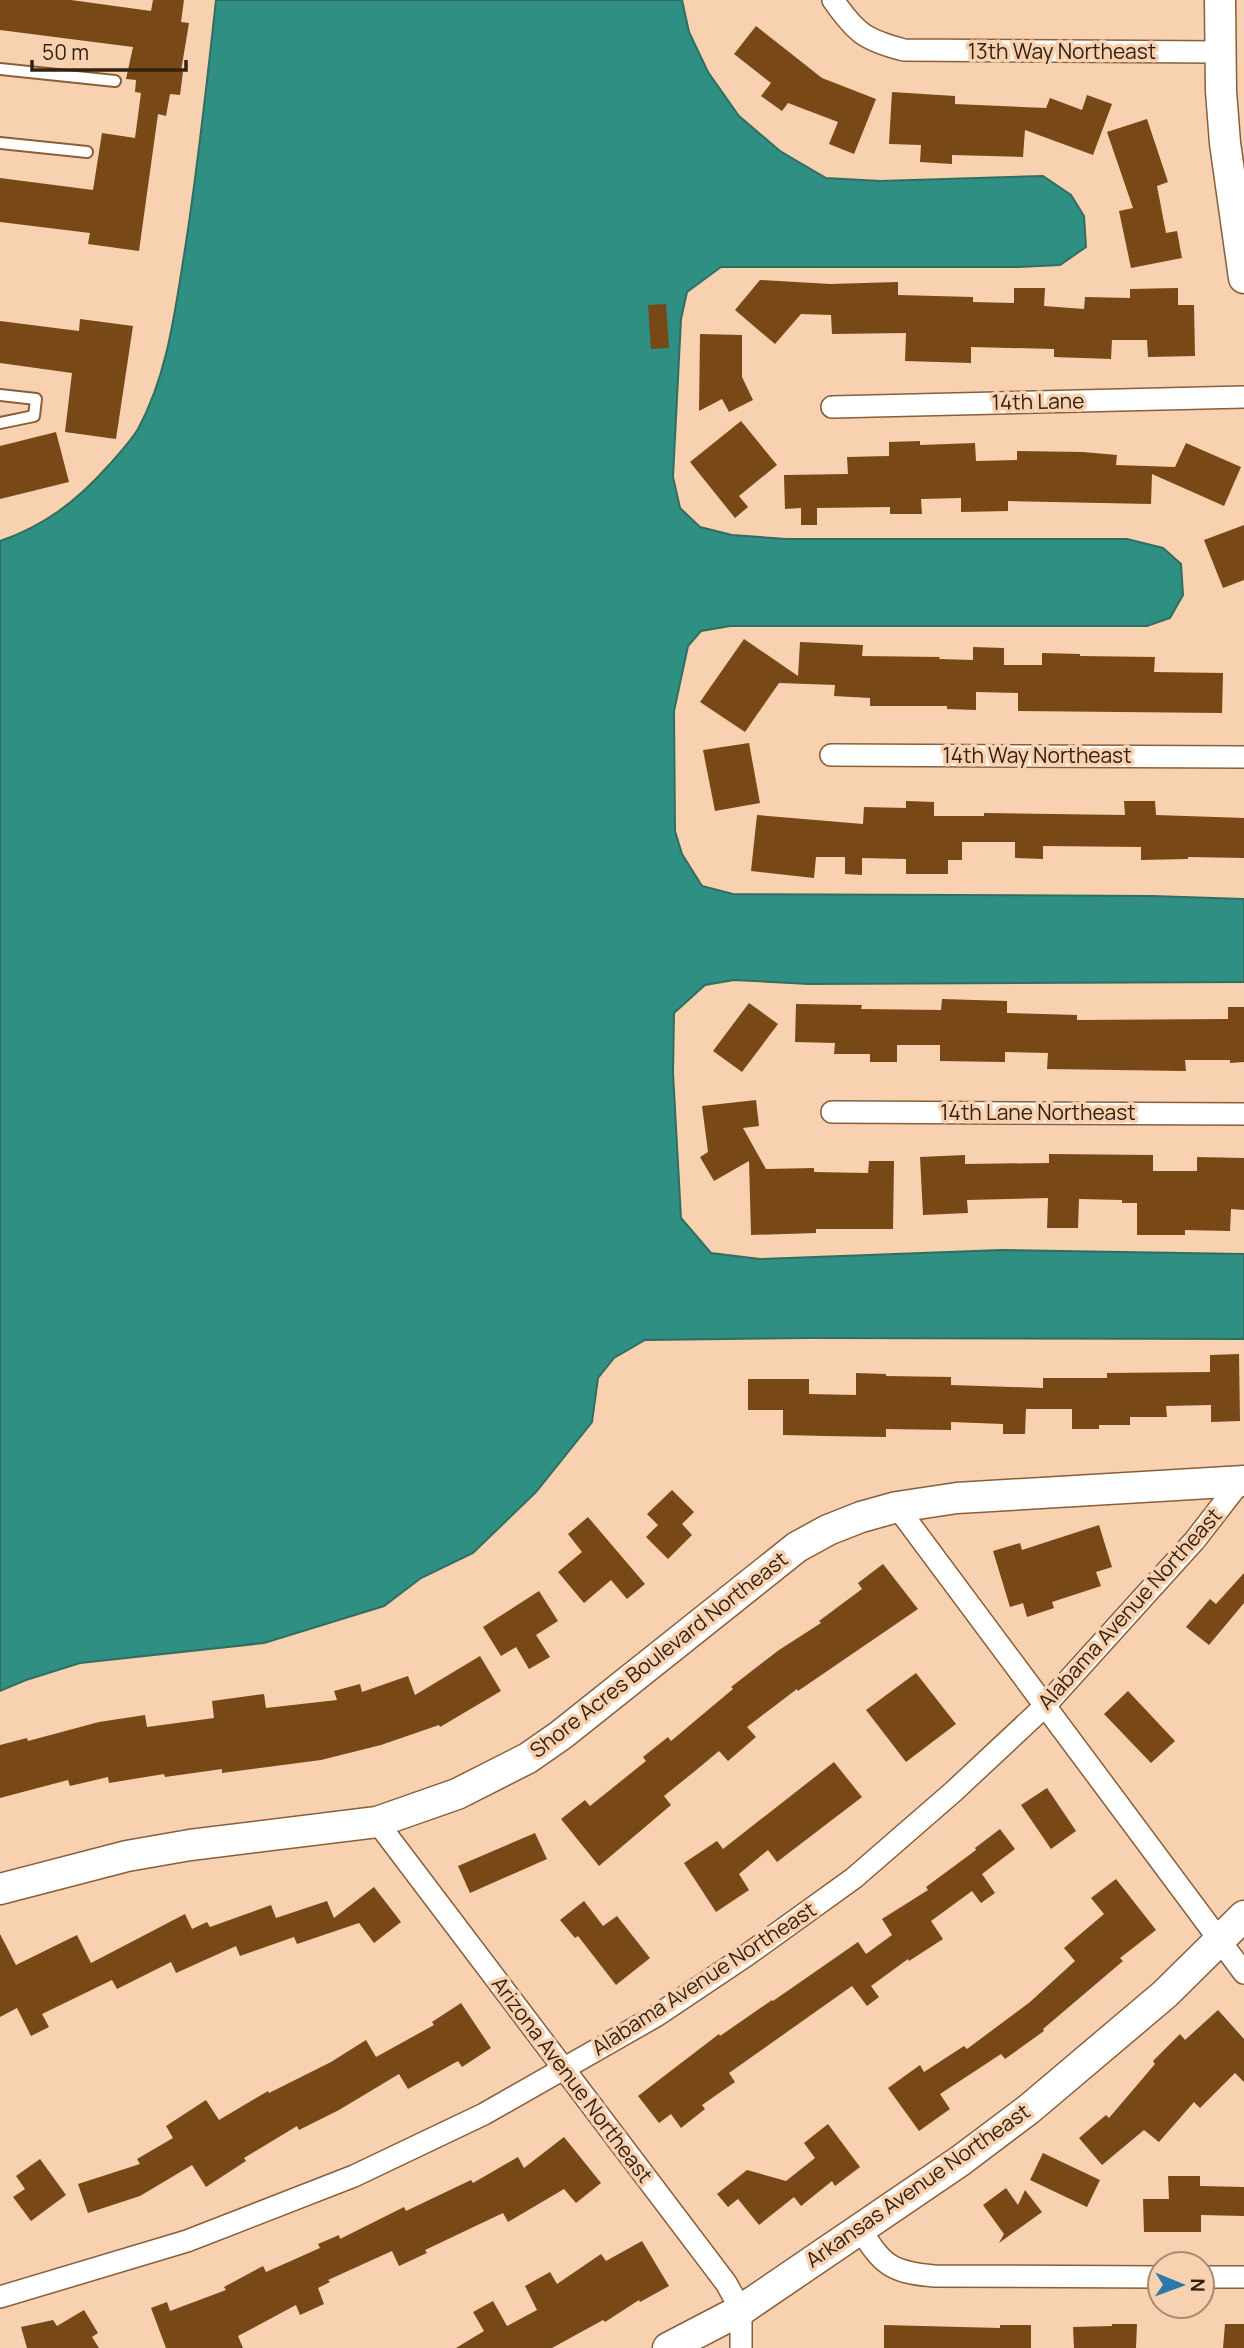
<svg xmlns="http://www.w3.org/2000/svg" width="1244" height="2348" viewBox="0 0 1244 2348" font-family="Manrope,sans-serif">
<rect width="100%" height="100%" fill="#f8d1b0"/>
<!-- water -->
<path fill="#2e8f82" stroke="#306e60" stroke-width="2" d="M216 0H682L689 32 708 72 739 116 780 151 826 178 880 181 1043 176 1071 195 1084 216 1086 247 1060 265 1018 267H721L687 292 681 319 673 477 680 508 700 527 732 535 786 539H1127L1163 548 1181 564 1183 595 1170 618 1147 626H730L701 631 688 646 674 711 675 831 682 854 702 886 733 894 1152 896 1244 899V982L809 984 734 980 705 985 674 1013 673 1073 681 1218 711 1253 760 1259 1001 1250 1244 1254V1339L811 1338 645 1340 614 1358 598 1378 592 1422 536 1492 473 1553 421 1578 384 1606 264 1643 80 1663 26 1680 0 1691V541C44 526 77 501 108 466 118 455 130 442 138 429 168 374 175 310 185 249 198 166 207 83 216 0Z"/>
<!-- building -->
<g fill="#784816">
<path d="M0 0H71L151 11 153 0H184L181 22 189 23 181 71 183 72 180 95 170 94 166 116 158 114 139 251 88 244 90 233 0 222V178L93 190 102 133 135 138 141 93 135 92 136 80 126 79 133 47 0 30Z"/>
<path d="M756 26 822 78 876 99 854 154 829 144 838 122 788 103 782 111 761 96 771 83 734 54Z"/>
<path d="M892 92 955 96V104L1046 108 1050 98 1082 110 1087 95 1112 104 1093 155 1025 130 1023 157 952 155V164L920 162 921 145 889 144Z"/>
<path d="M1147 119 1168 182 1157 186 1166 233 1177 231 1182 258 1131 268 1119 211 1133 208 1107 132Z"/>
<path d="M760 280 830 284 898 282V295L973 297V302L1014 303V288H1045L1044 306 1084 309 1085 297 1130 298V289L1178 288V305H1194L1195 356 1148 357 1147 340H1112L1111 359 1054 357V349L971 347V363L905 361 906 333 832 334 831 315 801 314 775 344 735 310Z"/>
<path d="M666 304 669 348 651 349 648 305Z"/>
<path d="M80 319 133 326 116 439 65 432 72 373 0 363V321L79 331Z"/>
<path d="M700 334 742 335V377L753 400 729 412 722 399 699 411Z"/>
<path d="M741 421 777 465 739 496 748 507 735 518 690 462Z"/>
<path d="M56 432 69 482 0 499V446Z"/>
<path d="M920 441V445L975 443 976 461 1017 460V451L1083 452 1117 455 1116 465 1175 467 1186 443 1241 467 1224 506 1152 474 1151 504 1008 501V511L961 512V498L921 499 922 514H890V507L817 508V525H801V508L785 509 784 475 848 474 847 457 889 456V442Z"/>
<path d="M1244 525V580L1223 588 1204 540Z"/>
<path d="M744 639 798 676 800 642 863 645 862 656 940 657 939 659 973 660V647L1004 648V665H1042V653L1080 654V656L1155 657 1154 672 1223 673 1222 713 1018 711V693L976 692V710L947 709V706H870V698L834 696 835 685 779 683 745 732 700 702Z"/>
<path d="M749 743 760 803 715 811 703 750Z"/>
<path d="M906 801 934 802V816H984V813L1125 815 1124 801H1155L1156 815 1244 818V858L1188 857V859L1141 860V847L1043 846V859L1015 858V842H962V860H948V874H906V859L862 858V875L845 874V857H816L814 878 751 871 757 815 863 824 864 807 906 808Z"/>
<path d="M942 999 1007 1001V1013L1077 1015V1020L1228 1019V1007H1244V1062L1230 1063V1060H1185L1186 1071 1047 1069 1048 1053 1005 1052V1062L940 1061V1045H897V1062H870V1054H834L835 1043 795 1042 796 1004 862 1005 861 1009 941 1010Z"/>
<path d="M749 1003 778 1024 742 1072 713 1051Z"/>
<path d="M756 1100 759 1126 743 1128 766 1169 814 1168V1172L868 1173 869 1161H894L893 1229H816V1233L751 1235 749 1161 714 1181 700 1157 708 1152 702 1106Z"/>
<path d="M1049 1154 1153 1155V1171H1197V1157L1244 1158V1210L1231 1209 1230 1231 1185 1230V1235H1137V1203H1122V1200L1079 1199 1078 1228H1047L1048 1198 967 1200 968 1213 923 1215 920 1157 965 1155V1164L1049 1163Z"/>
<path d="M1239 1354 1240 1421 1211 1422V1405L1166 1406 1167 1417H1130V1425H1099V1429H1072V1409H1026L1025 1434H1003V1424L951 1422V1430L886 1429V1437L825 1436 783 1435V1410H748V1379H809V1394L856 1395V1373L886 1374V1376L951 1377V1385L1043 1388V1378H1107V1373L1210 1372V1355Z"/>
<path d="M672 1490 694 1512 682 1524 692 1535 668 1559 646 1537 658 1525 647 1514Z"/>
<path d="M588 1517 645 1584 627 1599 611 1580 584 1603 558 1572 582 1552 568 1534Z"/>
<path d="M1099 1525 1112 1567 1096 1572 1101 1586 1052 1602 1054 1608 1027 1617 1023 1603 1010 1607 993 1551 1020 1543 1022 1550Z"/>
<path d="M883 1564 918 1609 798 1691 797 1689 747 1727 756 1737 728 1761 719 1751 695 1771 664 1796 671 1805 599 1866 561 1819 585 1800 590 1806 646 1761 643 1757 668 1737 671 1741 733 1689 731 1687 779 1650 821 1623 819 1621 862 1589 858 1583Z"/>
<path d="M1244 1573V1603L1209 1645 1186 1627 1210 1599 1216 1604Z"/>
<path d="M539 1591 558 1621 536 1635 550 1657 529 1669 516 1647 501 1656 483 1627Z"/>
<path d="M480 1656 501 1691 440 1727 439 1725 381 1745 321 1760 222 1773V1769L165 1777 164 1774 109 1783 108 1777 70 1786 68 1780 0 1798V1745L27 1738 28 1741 99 1722 145 1715 147 1727 214 1718 212 1701 264 1694 266 1708 337 1700 334 1691 360 1684 362 1692 408 1676 415 1695Z"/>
<path d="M916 1673 956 1724 906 1762 866 1710Z"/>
<path d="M1128 1691 1175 1741 1151 1763 1104 1714Z"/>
<path d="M834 1762 862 1797 777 1862 768 1850 739 1874 749 1890 716 1912 684 1863 717 1841 723 1849Z"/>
<path d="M1047 1788 1076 1831 1051 1849 1021 1805Z"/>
<path d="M1000 1829 1015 1849 982 1874 995 1893 981 1903 972 1891 931 1921 943 1939 909 1961 908 1959 871 1986 879 1997 867 2006 852 1986 729 2073 735 2082 702 2105 705 2109 681 2128 671 2114 659 2123 638 2096 719 2034 720 2036 772 2000 773 2001 858 1942 866 1954 892 1935 882 1919 928 1890 926 1887 976 1850 975 1848Z"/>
<path d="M535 1833 547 1859 470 1893 458 1866Z"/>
<path d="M1116 1879 1156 1930 1120 1958 1123 1961 1043 2029 1044 2031 1005 2059 1001 2054 940 2094 950 2109 919 2131 888 2088 920 2065 924 2072 964 2046 967 2049 1030 2002 1075 1961 1064 1948 1104 1914 1091 1898Z"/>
<path d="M374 1887 401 1922 374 1943 359 1923 297 1944 294 1937 240 1956 236 1946 176 1973 171 1962 117 1989 112 1980 42 2014 49 2027 31 2036 17 2008 0 2017V1934L16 1965 77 1935 91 1963 185 1914 192 1929 207 1922 210 1927 271 1905 276 1918 327 1901 334 1918Z"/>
<path d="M584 1901 603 1926 617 1916 650 1958 616 1985 578 1936 575 1938 560 1920Z"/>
<path d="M461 2003 491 2048 462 2067 458 2061 408 2089 399 2074 339 2110 299 2130 297 2126 244 2158 246 2161 206 2187 192 2165 140 2196 88 2213 78 2184 140 2164 137 2159 173 2138 166 2126 206 2100 219 2120 268 2091 269 2093 331 2062 366 2040 376 2057 434 2025 432 2022Z"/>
<path d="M1218 2010 1244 2039V2082L1235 2073 1200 2108 1194 2102 1159 2142 1144 2130 1102 2165 1079 2138 1106 2115 1109 2118 1155 2064 1153 2061 1180 2034 1185 2040Z"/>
<path d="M828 2124 860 2167 835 2186 832 2181 801 2206 794 2197 759 2225 738 2199 728 2207 717 2194 747 2170 786 2181 815 2158 804 2143Z"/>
<path d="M564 2137 601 2183 576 2203 564 2189 508 2222 503 2213 425 2250 427 2253 399 2266 392 2251 328 2280 330 2282 318 2288 324 2304 300 2315 296 2305 238 2336 243 2348H166L151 2308 167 2302 170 2311 226 2290 224 2287 263 2266 266 2272 320 2248 318 2244 339 2235 340 2239 404 2207 406 2211 471 2180 473 2183 518 2157 524 2168Z"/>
<path d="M1043 2153 1100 2180 1087 2207 1030 2180Z"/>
<path d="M40 2159 66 2195 31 2221 13 2197 25 2189 16 2176Z"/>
<path d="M1168 2176H1200V2186L1244 2187V2216L1201 2215V2232H1144L1143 2199H1169Z"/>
<path d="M1006 2188 1018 2205 1025 2190 1042 2212 999 2243 1004 2234 983 2205Z"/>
<path d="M642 2241 669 2286 640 2302 639 2300 605 2322 603 2320 552 2348H456L484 2331 473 2312 493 2301 507 2326 537 2310 525 2286 550 2272 557 2284 601 2254 606 2261Z"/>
<path d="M84 2310 98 2333 92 2337 99 2348H27L21 2327 53 2320 57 2326Z"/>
<path d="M1112 2324H1137L1136 2348H1074L1073 2327 1112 2326Z"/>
<path d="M1225 2324H1244V2348H1223Z"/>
<path d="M884 2325 1000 2328V2325H1031V2348H884Z"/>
</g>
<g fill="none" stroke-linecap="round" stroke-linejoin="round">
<defs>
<g id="lane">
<path d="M0 69 115 81"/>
<path d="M0 143 87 152"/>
<path d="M0 395 36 399 34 416 0 423"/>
</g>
<g id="street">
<path d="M833 0C856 33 865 40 904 50L1220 52"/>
<path d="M832 407 1244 397"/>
<path d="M831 755 1244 757"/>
<path d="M832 1112 1244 1114"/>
<path d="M897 1507 1244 1973"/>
<path d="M377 1822 726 2283 741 2310V2348"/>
<path d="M860 2229C883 2265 890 2272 934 2276L1160 2277"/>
<path d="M1202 2277H1244"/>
<path d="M0 2297 187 2241 354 2176 484 2114 656 2016 747 1955 854 1878 953 1792 1044 1707 1195 1540 1240 1482"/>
</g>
<g id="secondary">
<path d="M1220 0 1221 91 1225 143 1244 278"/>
<path d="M0 1889 127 1856 190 1845 377 1822 457 1794 528 1758 561 1735 797 1547 828 1530 861 1517 897 1507 957 1498 1244 1481"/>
<path d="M668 2348 741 2310 960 2161 1029 2109 1165 1994 1244 1916"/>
</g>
</defs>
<!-- lane casing -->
<use href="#lane" stroke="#895e38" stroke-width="14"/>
<!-- street casing -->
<use href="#street" stroke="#895e38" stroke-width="24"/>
<!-- secondary casing -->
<use href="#secondary" stroke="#895e38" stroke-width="33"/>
<!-- lane -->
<use href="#lane" stroke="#fff" stroke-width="10"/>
<!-- street -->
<use href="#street" stroke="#fff" stroke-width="21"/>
<!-- secondary -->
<use href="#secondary" stroke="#fff" stroke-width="30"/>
</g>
<g text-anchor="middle" stroke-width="7" stroke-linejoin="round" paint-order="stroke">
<!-- street labels -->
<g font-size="21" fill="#332111" stroke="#f8d1b0">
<text x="1062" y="59">13th Way Northeast</text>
<text transform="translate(1038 402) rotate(-1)" y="7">14th Lane</text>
<text x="1037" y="763">14th Way Northeast</text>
<text x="1038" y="1120">14th Lane Northeast</text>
<text transform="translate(1130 1609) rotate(-48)" y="7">Alabama Avenue Northeast</text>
<text transform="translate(659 1655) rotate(-38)" y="7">Shore Acres Boulevard Northeast</text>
<text transform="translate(704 1979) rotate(-33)" y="7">Alabama Avenue Northeast</text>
<text transform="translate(572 2080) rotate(53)" y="7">Arizona Avenue Northeast</text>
<text transform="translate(918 2186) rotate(-35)" y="7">Arkansas Avenue Northeast</text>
</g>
</g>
<!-- north arrow -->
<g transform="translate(1181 2285) rotate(91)"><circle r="33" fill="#f8d1b0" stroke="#a98b70" stroke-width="2"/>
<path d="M0-5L12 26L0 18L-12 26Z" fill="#2c78ab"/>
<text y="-10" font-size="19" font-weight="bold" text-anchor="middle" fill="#332111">N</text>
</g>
<!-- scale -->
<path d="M32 60v10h154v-10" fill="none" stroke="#332111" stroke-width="3.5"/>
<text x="42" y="60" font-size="21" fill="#332111" stroke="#f8d1b0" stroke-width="5" paint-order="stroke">50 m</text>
</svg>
